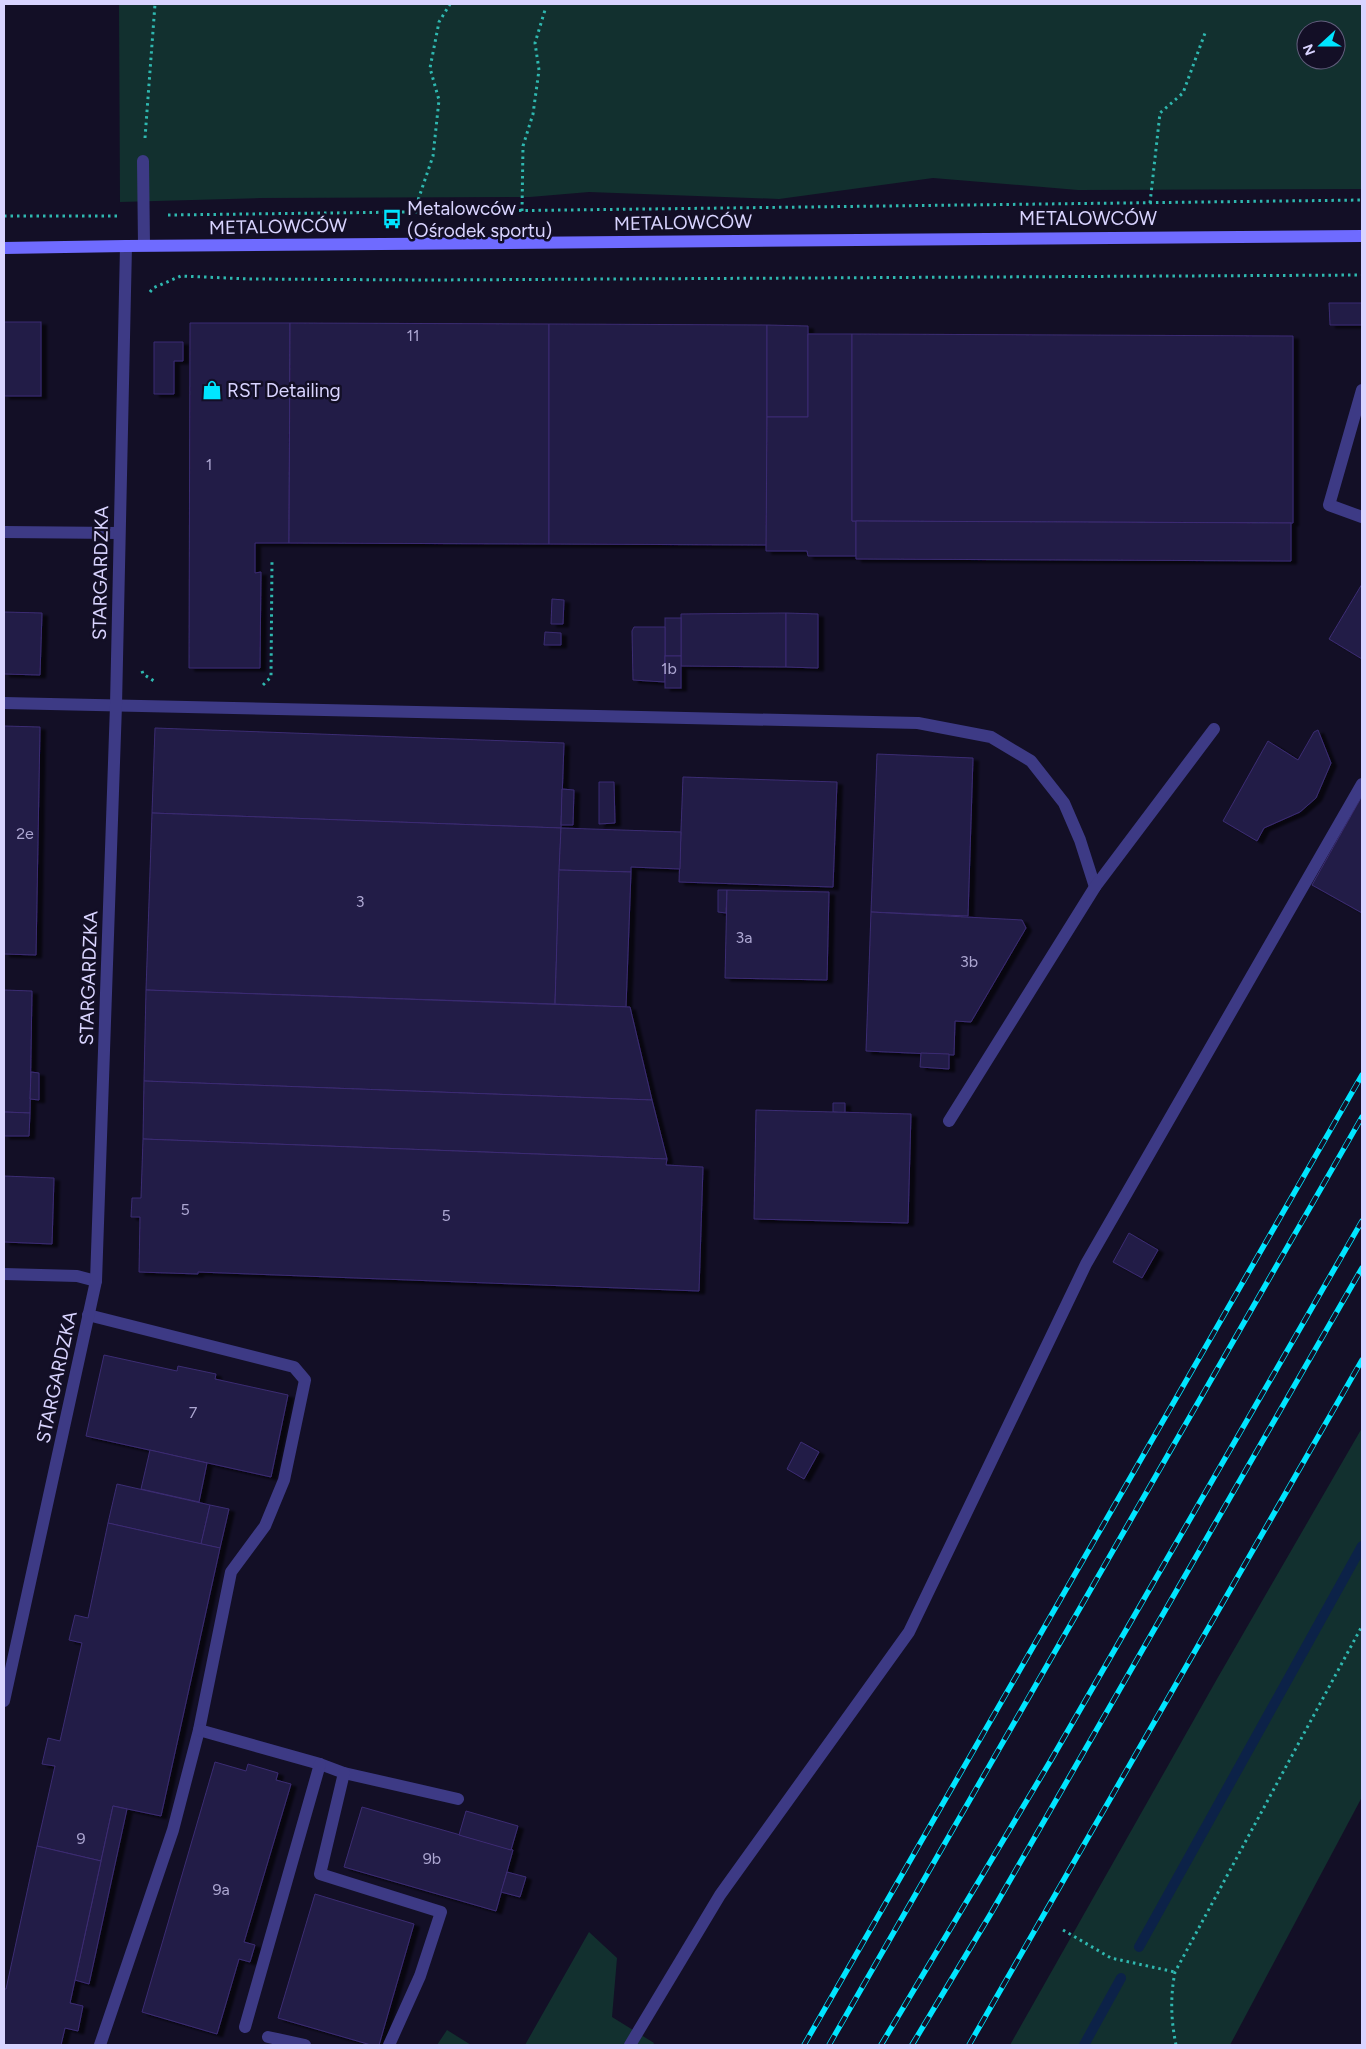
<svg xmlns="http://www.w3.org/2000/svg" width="1366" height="2049" viewBox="0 0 1366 2049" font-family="Figtree,sans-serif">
<defs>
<filter id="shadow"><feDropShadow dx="5.5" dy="3" stdDeviation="1" flood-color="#0009"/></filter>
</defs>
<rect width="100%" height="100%" fill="#130f26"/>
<!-- green -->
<g fill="#12302f" fill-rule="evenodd">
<path d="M119 4H1362V189L1078 190 933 178 779 199 589 192 530 197 261 198 120 202ZM1306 30H1336V60H1306Z"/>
<path d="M1362 1428V1797L1230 2045H1010L1217 1679Z"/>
<path d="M589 1932 617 1958 612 2017 654 2043 653 2045H525Z"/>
<path d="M447 2030 471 2045H437Z"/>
</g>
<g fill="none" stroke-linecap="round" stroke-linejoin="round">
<!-- stream -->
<g stroke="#0c2248" stroke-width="10">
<path d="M1139 1947 1362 1546"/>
<path d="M1084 2045 1121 1978"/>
</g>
</g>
<!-- building -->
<g fill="#241b47" stroke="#3b2d73" filter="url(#shadow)">
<path d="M1329 303H1362V325H1330Z"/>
<rect x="4" y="322" width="37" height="74"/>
<path d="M190 323H290L289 543H255V573L261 572 260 668H189Z"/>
<path d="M290 323 549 324V544L289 543Z"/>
<path d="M549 324 767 325V545L549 544Z"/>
<path d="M767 325 808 326V417H767Z"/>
<path d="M808 334H852V521H856V556H808L807 551H766L767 417H808Z"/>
<path d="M852 334 1293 336V523L852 521Z"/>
<path d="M154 342H183V361H174V394H154Z"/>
<path d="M856 521 1291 523V561L856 559Z"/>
<path d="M1362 584V659L1329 639Z"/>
<path d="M552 599 564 600 563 624H551Z"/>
<path d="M4 612 42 613 40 675 4 674Z"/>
<path d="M786 613V667L681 666V614Z"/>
<path d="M786 613 818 614V668L786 667Z"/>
<rect x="665" y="618" width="16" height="38"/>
<path d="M634 627H665V682L633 680 632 631Z"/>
<path d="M545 632 561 633V645H544Z"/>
<rect x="665" y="656" width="16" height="32"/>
<path d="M4 726 40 727 36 955 4 954Z"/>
<path d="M155 728 564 743 561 828 152 813Z"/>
<path d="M1318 730 1331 763 1316 798 1300 812 1264 828 1257 841 1223 821 1268 741 1298 760 1314 732Z"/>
<path d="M877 754 973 758 968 916 871 912Z"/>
<path d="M683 777 837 782 833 887 679 882Z"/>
<path d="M599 782H614L615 823 599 824Z"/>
<path d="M562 789 574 790 573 825H561Z"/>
<path d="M1362 796V913L1312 885Z"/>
<path d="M152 813 561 828 555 1004 146 990Z"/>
<path d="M561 828 681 832 680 869 631 867V872L559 870Z"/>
<path d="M559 870 631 872 626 1007 555 1004Z"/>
<path d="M718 890H727L726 913 718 912Z"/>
<path d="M727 890 829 892 827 980 725 978Z"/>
<path d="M871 912 1022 920 1026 928 971 1022 955 1021 954 1055 866 1051Z"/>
<path d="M4 990 32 991 30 1113 4 1112Z"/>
<path d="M146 990 630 1007 652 1100 144 1081Z"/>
<path d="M921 1053 949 1054V1069L920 1067Z"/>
<path d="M31 1072 39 1073V1100L30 1099Z"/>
<path d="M144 1081 652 1100 667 1159 143 1139Z"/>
<path d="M833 1103H845V1113L833 1112Z"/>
<path d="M756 1110 911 1114 908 1223 754 1219Z"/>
<path d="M4 1112 30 1113 29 1136H4Z"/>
<path d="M143 1139 667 1159 666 1165 703 1167 699 1291 198 1272V1274L139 1272 140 1217H131L132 1198H141Z"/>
<path d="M4 1176 54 1178 52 1244 4 1242Z"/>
<path d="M1129 1233 1158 1250 1142 1278 1113 1262Z"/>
<path d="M104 1355 177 1371 178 1366 216 1374 215 1379 288 1395 271 1477 86 1436Z"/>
<path d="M801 1442 819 1452 804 1479 787 1469Z"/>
<path d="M150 1450 207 1463 199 1502 141 1489Z"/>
<path d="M117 1484 210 1505 201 1544 108 1523Z"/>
<path d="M210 1505 229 1509 220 1548 201 1544Z"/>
<path d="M108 1523 220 1548 161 1816 113 1806 101 1861 37 1846 55 1766 42 1764 48 1738 60 1741 82 1643 69 1640 75 1615 88 1618Z"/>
<path d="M215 1762 246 1771 248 1764 278 1773 276 1780 291 1784 244 1942 255 1945 250 1962 239 1959 217 2034 142 2012Z"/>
<path d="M113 1806 127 1809 89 1984 75 1980Z"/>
<path d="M362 1807 513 1850 496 1911 344 1867Z"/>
<path d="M466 1811 518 1826 511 1850 459 1835Z"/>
<path d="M37 1846 101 1861 70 2003 83 2006 78 2031 65 2028 61 2045H4V1989H6Z"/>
<path d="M507 1872 526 1877 520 1897 501 1892Z"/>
<path d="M315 1894 414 1924 379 2045H371L278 2018Z"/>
</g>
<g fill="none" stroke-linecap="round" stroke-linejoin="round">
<!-- path -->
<g stroke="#2fb8b0" stroke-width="3" stroke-dasharray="2.5 4" stroke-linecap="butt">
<path d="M145 138 155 4"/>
<path d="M1150 203 1160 113 1183 93 1205 33"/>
<path d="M522 211 523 146 533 114 539 70 535 43 545 10"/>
<path d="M414 212 433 156 439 100 430 68 439 22 450 4"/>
<path d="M168 215 1362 200"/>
<path d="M4 216H119"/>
<path d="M150 292 153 288 181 276 250 279 429 280 1362 275"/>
<path d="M142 671 143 674 154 681"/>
<path d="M263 685 271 677 272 561"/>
<path d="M1063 1930 1111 1958 1175 1972"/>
<path d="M1176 2045C1171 2020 1170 1998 1175 1972L1362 1626"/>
</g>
<!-- lane -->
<g stroke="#3d3a85" stroke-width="12">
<path d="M143 161 144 245"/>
<path d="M1362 390 1329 505 1362 517"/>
<path d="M4 532 119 533"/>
<path d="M4 703 918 723 991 737 1031 761 1064 803 1080 840 1095 887"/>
<path d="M949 1121 1095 887 1214 729"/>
<path d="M4 1274 77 1276 96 1281"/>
<path d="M88 1315 294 1367 305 1380 284 1480 265 1526 231 1572 199 1730 173 1830 100 2045"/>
<path d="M199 1730 320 1764 344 1773 458 1799"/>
<path d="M344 1773 320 1874 441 1912 420 1976 389 2045"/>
<path d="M245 2027 320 1764"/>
<path d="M268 2037 305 2045"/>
<path d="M630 2045 720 1895 909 1632 1086 1264 1362 784"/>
</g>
<!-- street -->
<path stroke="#3d3a85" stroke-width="12" d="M4 1701 96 1281 116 705 126 246"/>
<!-- secondary -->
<path stroke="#6f6bff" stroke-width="12" d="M4 248 126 246 1362 236"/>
<defs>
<g id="rail">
<path d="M804 2045 1362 1075"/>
<path d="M829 2045 1362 1117"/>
<path d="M881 2045 1051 1760 1362 1221"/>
<path d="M912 2045 990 1915 1362 1268"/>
<path d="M969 2045 1362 1360"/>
</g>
</defs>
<!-- rail casing -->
<use href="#rail" stroke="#00e5ff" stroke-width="5.5"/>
<!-- rail -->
<use href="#rail" stroke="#130f26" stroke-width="4" stroke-dasharray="11" stroke-linecap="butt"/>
</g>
<!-- icons -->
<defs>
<symbol id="bus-bare" viewBox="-9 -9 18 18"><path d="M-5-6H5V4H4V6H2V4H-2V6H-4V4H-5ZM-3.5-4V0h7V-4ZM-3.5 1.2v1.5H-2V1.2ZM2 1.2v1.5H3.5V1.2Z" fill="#00e5ff" stroke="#130f26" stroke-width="2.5" paint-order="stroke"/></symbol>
<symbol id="shop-bare" viewBox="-9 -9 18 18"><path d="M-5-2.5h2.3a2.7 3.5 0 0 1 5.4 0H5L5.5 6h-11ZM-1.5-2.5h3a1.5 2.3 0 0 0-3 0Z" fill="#00e5ff" stroke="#130f26" stroke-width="2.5" paint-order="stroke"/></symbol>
</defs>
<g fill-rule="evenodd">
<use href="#bus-bare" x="378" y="205" width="28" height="28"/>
<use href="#shop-bare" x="198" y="376" width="28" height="28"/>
</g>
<g text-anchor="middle" stroke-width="5" stroke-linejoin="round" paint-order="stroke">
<!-- number labels -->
<g font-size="16" fill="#aca6d1">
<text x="413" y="341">11</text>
<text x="209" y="470">1</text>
<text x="669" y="674">1b</text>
<text x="25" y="839">2e</text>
<text x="360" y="907">3</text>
<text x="744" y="943">3a</text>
<text x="969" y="967">3b</text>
<text x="185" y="1215">5</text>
<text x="446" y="1221">5</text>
<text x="193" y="1418">7</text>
<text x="81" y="1844">9</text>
<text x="432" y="1864">9b</text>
<text x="221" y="1895">9a</text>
</g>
<!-- poi labels -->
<g font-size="19" fill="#d9d4ff" stroke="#130f26" text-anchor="start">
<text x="407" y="215">Metalowców<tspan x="407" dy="22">(Ośrodek sportu)</tspan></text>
<text x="227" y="397">RST Detailing</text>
</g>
<!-- street labels -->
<g font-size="19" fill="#d9d4ff" stroke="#130f26">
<text x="1088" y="225">METALOWCÓW</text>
<text transform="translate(683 222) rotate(-1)" y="7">METALOWCÓW</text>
<text transform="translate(278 226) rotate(-1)" y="7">METALOWCÓW</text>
<text transform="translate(100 573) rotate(-89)" y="7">STARGARDZKA</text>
<text transform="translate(88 978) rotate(-88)" y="7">STARGARDZKA</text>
<text transform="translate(56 1377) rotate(-78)" y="7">STARGARDZKA</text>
</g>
</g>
<!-- border -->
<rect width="1366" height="2049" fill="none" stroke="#d9d4ff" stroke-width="10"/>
<!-- north arrow -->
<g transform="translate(1321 45) rotate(249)"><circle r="24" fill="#130f26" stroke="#625e7d"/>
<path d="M0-4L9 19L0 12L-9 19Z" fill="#00e5ff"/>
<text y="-8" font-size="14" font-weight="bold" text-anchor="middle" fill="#d9d4ff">N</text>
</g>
</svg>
